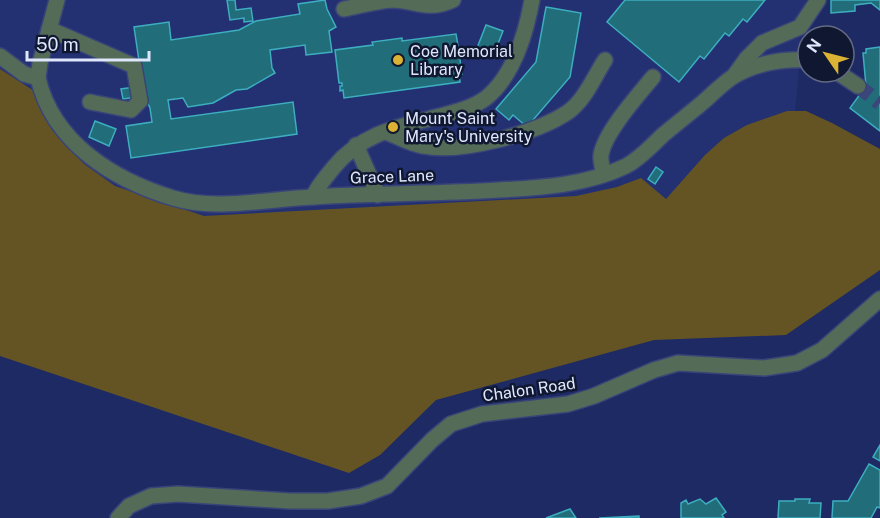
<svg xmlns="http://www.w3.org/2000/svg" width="880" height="518" viewBox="0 0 880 518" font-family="'Public Sans',sans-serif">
<rect width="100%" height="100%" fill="#1e2a64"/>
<!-- built -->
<path fill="#233172" d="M0 0H806L794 122 665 216 185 247 0 132Z"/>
<!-- green -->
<path fill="#655423" d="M0 69 34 91 52 130 84 164 115 186 204 216 576 196 617 187 641 178 666 199 705 155 724 138 747 125 787 111H806L832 123 880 149V270L786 335 654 340 436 400 380 455 349 473 0 356Z"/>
<!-- building -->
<g fill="#216d79" stroke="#3daec0" stroke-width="1.5">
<path d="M227 0H235L236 10 251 8 253 21 244 22V18L230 20Z"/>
<path d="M325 0 327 9 336 27 329 31 332 52 306 55 305 45 270 50 272 68 275 73 247 89 236 90 213 103 188 107 183 98 168 100 171 119 293 102 297 134 131 158 126 126 152 122 150 108 144 95 134 27 169 22 171 40 239 30 256 21 300 14 298 4Z"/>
<path d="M625 0H765L747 22 743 19 729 36 725 33 704 59 700 56 679 82 607 22Z"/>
<path d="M831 0H880V10L871 3 855 5V11L831 13Z"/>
<path d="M546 7 581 13 570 77 527 127 513 115 509 120 496 109 536 62Z"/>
<path d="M486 25 503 31 494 54 477 48Z"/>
<path d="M456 34 458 46H455L456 52 459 51 461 68H458L461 69 462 74H459L460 82 344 98 343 90 340 91V86H342V83H339L335 50 373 45 372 42 402 38V41Z"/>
<path d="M880 47V131L850 108 866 86 863 53H866V49Z"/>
<path d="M135 87 137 97 123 99 121 89Z"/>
<path d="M95 121 116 129 109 146 89 137Z"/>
<path d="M656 167 663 172 655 184 648 179Z"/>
<path d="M880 445V461L873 457Z"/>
<path d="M869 464 880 470V508L877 507 871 518H832L833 501H848Z"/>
<path d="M716 498 726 512 722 515 724 518H681V503L686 500 688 504 700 499 706 504Z"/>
<path d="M795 499H810L809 503H821L820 518H778L779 501H795Z"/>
<path d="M570 509 576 518H546Z"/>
<path d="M639 516V518H599Z"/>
</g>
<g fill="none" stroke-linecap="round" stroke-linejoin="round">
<!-- minor-tunnel -->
<path stroke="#3b467b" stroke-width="15" stroke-dasharray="15 8" stroke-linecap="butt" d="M858 86 880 103"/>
<defs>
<g id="minor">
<path d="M344 9C360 6 376 1 392 0 415 0 428 12 453 0"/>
<path d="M49 29 134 66 140 101 131 110 90 102"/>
<path d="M0 56 24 74 38 78C53 143 114 180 173 198 216 211 268 199 313 197 374 193 436 194 498 190 541 188 587 185 626 166 641 158 652 145 664 134 675 125 685 117 696 108 709 98 720 85 734 76 756 63 783 59 808 60"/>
<path d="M837 72 858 86"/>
<path d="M734 76 747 58 762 43 800 27 818 0"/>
<path d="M38 78 40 63 57 0"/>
<path d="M385 132C397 136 410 144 423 146 460 154 537 133 568 112 585 100 594 77 605 60"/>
<path d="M356 145 378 195"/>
<path d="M603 173C603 168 600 160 601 155 604 133 639 94 653 77"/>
<path d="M313 197C318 185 327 176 334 167 363 132 402 126 444 115 458 111 474 107 486 98 513 76 526 33 532 0"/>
<path d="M118 518 129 506 151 496 178 494 290 501H328L361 496 387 486 432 440 451 424 482 414 568 404 594 396 654 370 678 363 764 368 797 363 822 350 880 299"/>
</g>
</defs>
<!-- minor casing -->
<use href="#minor" stroke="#394479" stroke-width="18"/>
<!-- minor -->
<use href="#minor" stroke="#536b57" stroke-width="15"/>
</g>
<!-- markers -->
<g fill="#dbb233" stroke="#101730" stroke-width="2">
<circle cx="398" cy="60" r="6"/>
<circle cx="393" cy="127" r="6"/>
</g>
<g text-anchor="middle" stroke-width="5" stroke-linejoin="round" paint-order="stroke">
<!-- poi labels -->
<g font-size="16" fill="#dfe7fd" stroke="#101730" text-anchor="start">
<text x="410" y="57">Coe Memorial<tspan x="410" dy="18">Library</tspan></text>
<text x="405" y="124">Mount Saint<tspan x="405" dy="18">Mary's University</tspan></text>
</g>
<!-- street labels -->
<g font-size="16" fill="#dfe7fd" stroke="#101730">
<text transform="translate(392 176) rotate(-2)" y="6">Grace Lane</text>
<text transform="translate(529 389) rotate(-8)" y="6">Chalon Road</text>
</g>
</g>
<!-- north arrow -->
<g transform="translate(826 54) rotate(305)"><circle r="28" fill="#101730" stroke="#636a82" stroke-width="1.5"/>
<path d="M0-4.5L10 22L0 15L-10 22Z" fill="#dbb233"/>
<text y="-9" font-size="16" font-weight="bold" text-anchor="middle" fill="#dfe7fd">N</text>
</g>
<!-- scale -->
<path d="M27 51v9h122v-9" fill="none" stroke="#dfe7fd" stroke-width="3"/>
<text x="36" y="51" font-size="18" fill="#dfe7fd" stroke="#101730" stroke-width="4.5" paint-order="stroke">50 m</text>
</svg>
